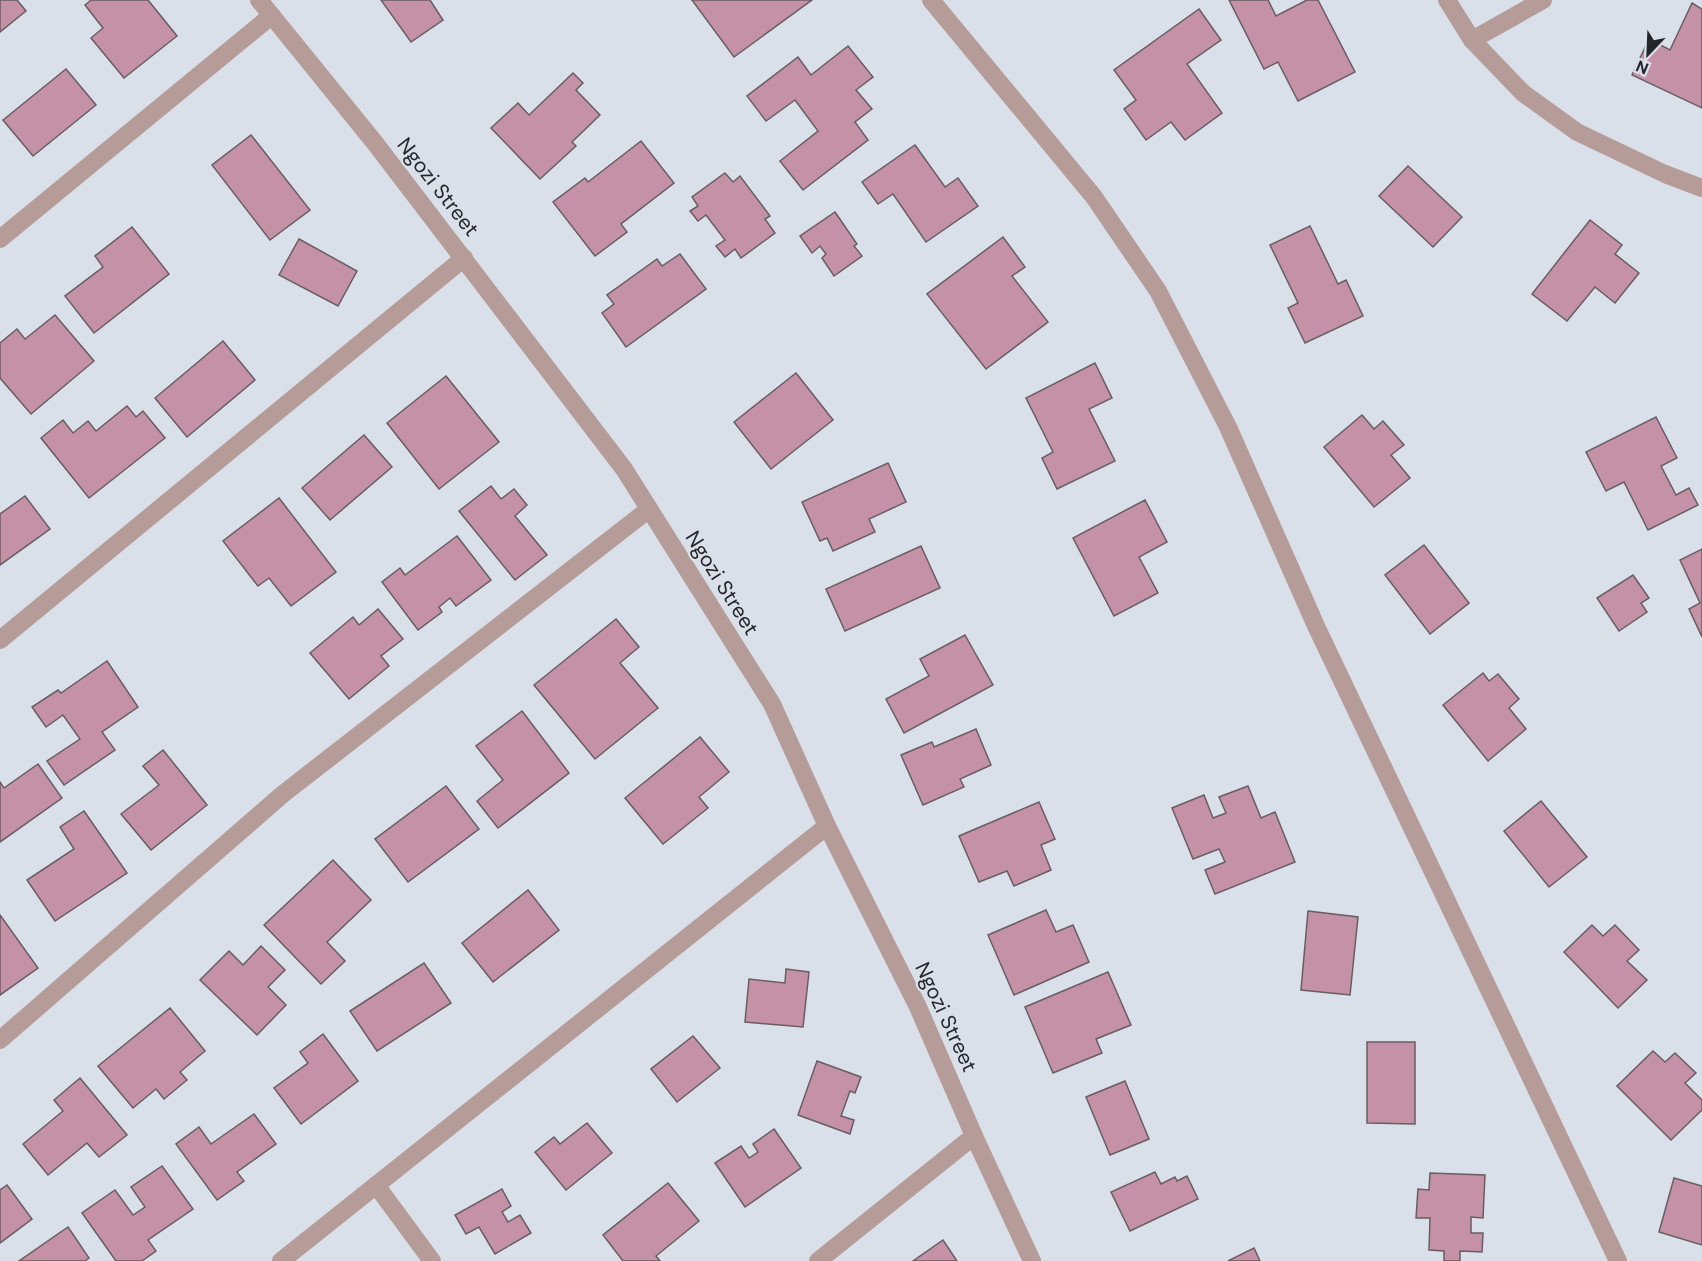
<svg xmlns="http://www.w3.org/2000/svg" width="1702" height="1261" viewBox="0 0 1702 1261" font-family="'DM Sans',sans-serif">
<rect width="100%" height="100%" fill="#dae0e9"/>
<!-- building -->
<g fill="#c591a7" stroke="#685e62" stroke-width="1.5">
<path d="M0 0H17L26 11 0 32Z"/>
<path d="M91 0H148L177 36 124 78 91 38 103 28 85 5Z"/>
<path d="M381 0H430L443 20 411 42Z"/>
<path d="M692 0H812L734 57Z"/>
<path d="M1229 0H1268L1276 16 1307 0H1318L1355 72 1298 101 1278 62 1264 69Z"/>
<path d="M1692 3 1702 9V108L1632 75 1649 39 1670 50Z"/>
<path d="M1199 9 1221 40 1187 64 1222 113 1185 140 1171 122 1146 140 1124 109 1136 100 1114 70Z"/>
<path d="M848 46 873 77 856 90 872 109 855 122 868 140 803 190 780 161 818 131 795 100 766 121 747 96 798 57 811 75Z"/>
<path d="M66 69 96 105 33 156 3 120Z"/>
<path d="M573 73 583 83 576 90 600 115 572 142 576 146 540 179 491 128 518 103 529 115Z"/>
<path d="M251 135 310 210 270 240 212 165Z"/>
<path d="M641 141 674 183 621 224 627 232 595 256 553 202 585 178 588 182Z"/>
<path d="M915 145 945 187 958 178 978 206 926 242 893 194 878 204 862 182Z"/>
<path d="M1408 166 1462 217 1433 247 1379 196Z"/>
<path d="M725 173 733 182 740 176 770 216 765 219 775 233 741 258 735 249 725 257 716 246 725 240 706 215 698 221 690 211 698 206 692 197Z"/>
<path d="M835 212 857 244 854 246 862 256 834 276 822 258 826 254 820 246 812 253 800 236Z"/>
<path d="M1590 220 1622 245 1615 254 1639 273 1615 303 1595 287 1567 321 1532 294Z"/>
<path d="M1310 226 1338 284 1346 280 1363 316 1305 343 1288 308 1298 303 1270 245Z"/>
<path d="M132 227 169 274 94 333 65 296 103 267 95 256Z"/>
<path d="M1003 237 1025 267 1012 276 1048 322 986 369 927 294Z"/>
<path d="M299 239 357 271 338 306 279 275Z"/>
<path d="M680 254 706 289 626 347 602 313 614 304 607 295 657 259 662 266Z"/>
<path d="M55 315 94 361 31 414 0 378V343L17 329 25 339Z"/>
<path d="M223 341 255 380 187 437 155 398Z"/>
<path d="M1095 363 1112 398 1089 409 1115 461 1057 489 1042 458 1053 452 1026 398Z"/>
<path d="M796 373 833 420 771 469 734 422Z"/>
<path d="M446 376 499 442 439 489 387 423Z"/>
<path d="M127 406 136 417 143 411 165 438 89 498 41 438 63 420 73 433 88 421 96 431Z"/>
<path d="M1362 415 1374 429 1383 421 1404 445 1391 455 1410 478 1374 507 1324 447Z"/>
<path d="M1656 417 1677 458 1661 466 1676 495 1689 488 1698 505 1648 530 1624 482 1606 491 1586 452Z"/>
<path d="M364 435 392 467 330 520 302 488Z"/>
<path d="M888 463 906 502 869 519 875 532 833 551 827 538 820 541 802 502Z"/>
<path d="M491 486 501 499 514 489 527 505 515 516 547 555 515 580 459 511Z"/>
<path d="M25 496 50 529 0 565V514Z"/>
<path d="M279 498 336 572 291 606 269 578 258 586 223 541Z"/>
<path d="M1145 500 1167 542 1139 557 1158 593 1114 616 1073 538Z"/>
<path d="M457 536 491 580 456 606 450 598 439 607 442 612 418 630 382 582 400 568 405 575Z"/>
<path d="M1424 545 1469 603 1430 634 1385 575Z"/>
<path d="M921 546 940 588 845 631 826 589Z"/>
<path d="M1702 549V637L1689 609 1700 603 1680 560Z"/>
<path d="M1633 575 1649 598 1641 603 1647 612 1619 631 1597 598Z"/>
<path d="M378 609 403 639 381 656 389 666 349 699 310 653 353 617 359 625Z"/>
<path d="M616 619 639 647 620 663 658 708 595 759 534 685Z"/>
<path d="M965 635 993 685 904 733 886 699 929 676 920 659Z"/>
<path d="M107 661 138 707 102 732 115 750 64 785 47 761 80 739 63 715 46 727 32 707 58 690 61 693Z"/>
<path d="M1483 673 1489 681 1498 674 1519 699 1509 708 1526 729 1488 761 1443 705Z"/>
<path d="M522 711 569 773 498 828 477 801 503 780 476 746Z"/>
<path d="M976 729 991 765 960 779 964 787 923 805 901 755 932 742 934 747Z"/>
<path d="M700 737 729 772 699 797 708 808 663 844 625 798Z"/>
<path d="M163 750 207 805 151 850 121 814 159 785 143 766Z"/>
<path d="M38 764 62 798 0 842V782L4 788Z"/>
<path d="M446 786 479 829 408 882 375 839Z"/>
<path d="M1248 786 1261 818 1275 812 1295 862 1215 894 1205 870 1225 862 1219 849 1193 859 1172 808 1204 795 1213 818 1226 813 1219 797Z"/>
<path d="M1541 801 1587 857 1549 887 1504 831Z"/>
<path d="M1039 802 1055 839 1041 845 1051 870 1014 886 1007 871 979 882 959 836Z"/>
<path d="M84 811 127 873 55 921 27 880 74 849 60 827Z"/>
<path d="M333 860 371 900 327 942 345 961 321 984 264 925Z"/>
<path d="M528 890 559 930 493 982 462 943Z"/>
<path d="M1046 910 1056 932 1073 925 1089 962 1014 995 988 935Z"/>
<path d="M1308 911 1358 917 1350 995 1301 990Z"/>
<path d="M0 915 38 968 0 995Z"/>
<path d="M1592 925 1603 936 1615 925 1639 950 1627 961 1647 980 1618 1008 1564 952Z"/>
<path d="M261 946 285 970 268 987 286 1005 257 1035 200 980 229 951 243 965Z"/>
<path d="M424 963 451 1003 377 1051 350 1011Z"/>
<path d="M786 969 809 972 803 1027 745 1022 749 979 785 983Z"/>
<path d="M1108 972 1131 1025 1096 1039 1102 1053 1053 1073 1025 1007Z"/>
<path d="M170 1008 205 1051 180 1072 187 1080 164 1099 156 1089 133 1108 98 1066Z"/>
<path d="M323 1034 358 1081 301 1124 274 1088 308 1063 300 1052Z"/>
<path d="M693 1036 720 1068 677 1102 651 1069Z"/>
<path d="M1367 1042H1415V1124L1367 1123Z"/>
<path d="M1653 1051 1665 1062 1675 1053 1696 1073 1685 1083 1702 1100V1110L1671 1140 1617 1086Z"/>
<path d="M817 1061 861 1077 855 1093 850 1091 841 1116 854 1120 850 1134 798 1115Z"/>
<path d="M80 1078 127 1135 99 1157 87 1143 48 1175 23 1144 63 1111 54 1100Z"/>
<path d="M1125 1081 1149 1139 1110 1155 1086 1097Z"/>
<path d="M254 1114 276 1144 237 1172 244 1181 217 1200 176 1144 199 1127 211 1144Z"/>
<path d="M587 1123 612 1153 566 1190 535 1152 554 1137 560 1144Z"/>
<path d="M774 1129 801 1168 745 1207 715 1163 741 1146 749 1158 758 1152 753 1144Z"/>
<path d="M162 1166 193 1209 148 1240 156 1251 142 1261H116L82 1213 115 1190 133 1215 145 1207 131 1187Z"/>
<path d="M1155 1172 1161 1184 1175 1177 1177 1181 1187 1176 1198 1199 1130 1231 1111 1192Z"/>
<path d="M1430 1173 1485 1175 1483 1218 1471 1217V1233H1483L1482 1252 1460 1251V1261H1444V1251L1429 1250 1430 1218H1416L1418 1189 1429 1190Z"/>
<path d="M1674 1178 1702 1186V1245L1659 1232Z"/>
<path d="M668 1183 699 1221 656 1256 660 1261H623L603 1235Z"/>
<path d="M7 1185 32 1219 0 1243V1190Z"/>
<path d="M502 1189 511 1206 502 1212 508 1222 520 1215 531 1233 495 1254 479 1227 466 1234 455 1215Z"/>
<path d="M68 1227 89 1258 85 1261H19Z"/>
<path d="M943 1240 957 1261H913Z"/>
<path d="M1254 1248 1260 1261H1228Z"/>
</g>
<g fill="none" stroke-linecap="round" stroke-linejoin="round">
<!-- minor -->
<g stroke="#b59c98" stroke-width="18">
<path d="M259 0 375 143 624 469 772 704 827 826 918 1007 974 1136 1032 1261"/>
<path d="M931 0 1094 197 1158 291 1228 427 1316 626 1618 1261"/>
<path d="M1447 0 1472 40 1523 93 1577 132 1665 174 1702 188"/>
<path d="M1472 40 1543 0"/>
<path d="M0 239 271 16"/>
<path d="M0 640 464 258"/>
<path d="M0 1040 283 794 648 510"/>
<path d="M376 1185 432 1261"/>
<path d="M281 1261 827 826"/>
<path d="M818 1261 974 1136"/>
</g>
</g>
<g text-anchor="middle" stroke-width="4.5" stroke-linejoin="round" paint-order="stroke">
<!-- street labels -->
<g font-size="21" fill="#24262a" stroke="#dae0e9">
<text transform="translate(438 187) rotate(52)" y="7">Ngozi Street</text>
<text transform="translate(722 583) rotate(58)" y="7">Ngozi Street</text>
<text transform="translate(946 1017) rotate(65)" y="7">Ngozi Street</text>
</g>
</g>
<!-- north arrow -->
<g transform="translate(1648 54) rotate(203)" stroke="#dae0e9" stroke-width="4.5" paint-order="stroke">
<path d="M0-4.5L10 22L0 15L-10 22Z" fill="#24262a"/>
<text y="-9" font-size="16" font-weight="bold" text-anchor="middle" fill="#24262a">N</text>
</g>
</svg>
